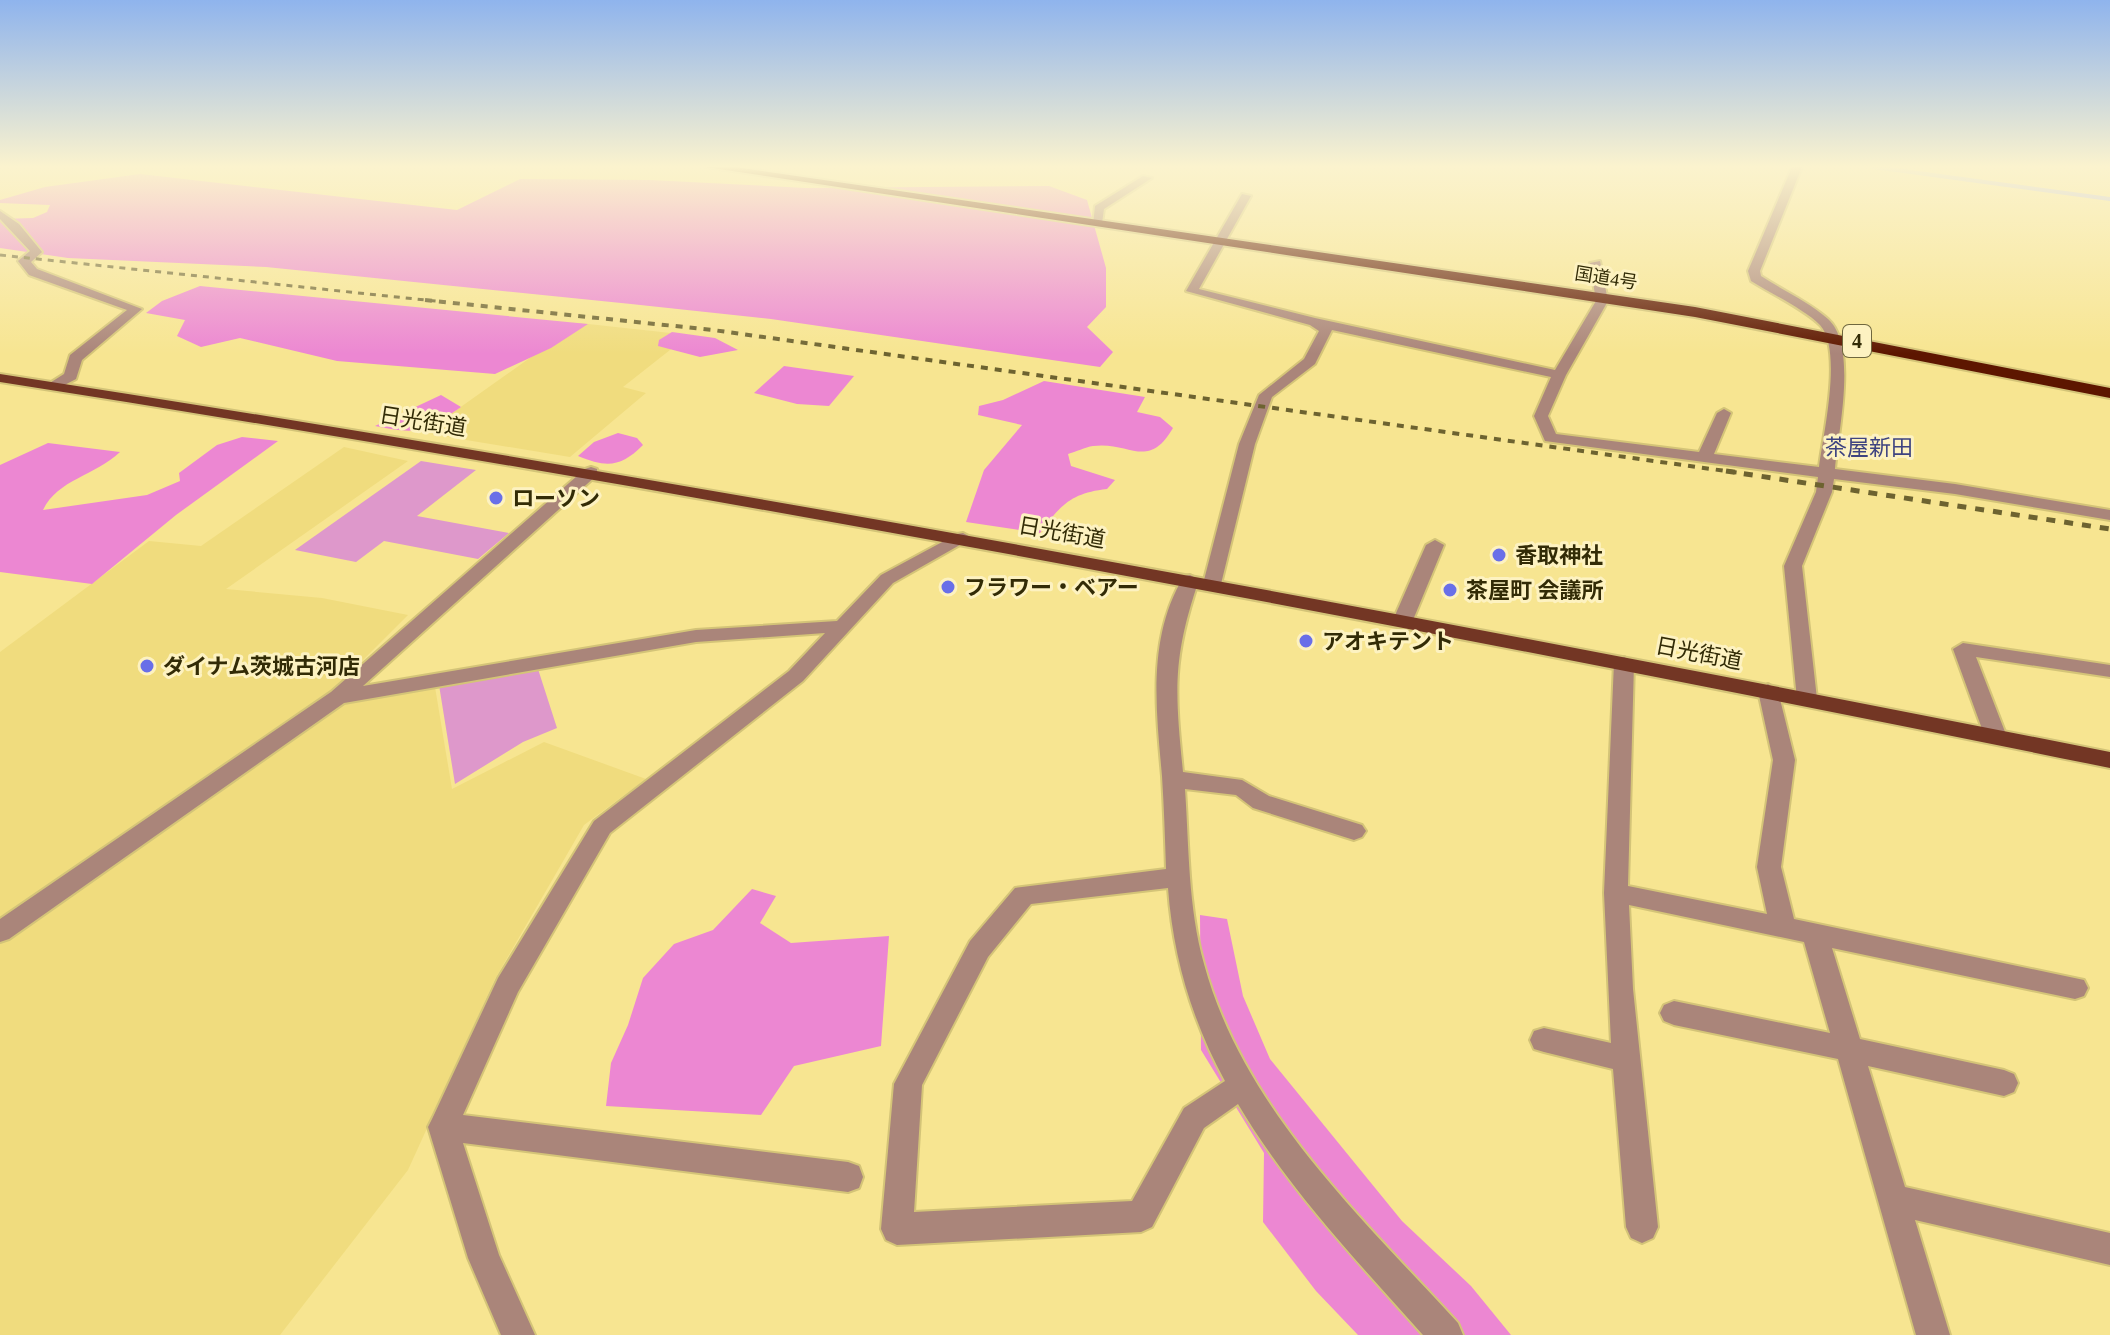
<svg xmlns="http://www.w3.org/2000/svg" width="2110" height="1335" viewBox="0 0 2110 1335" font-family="'Times New Roman','Noto Sans JP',serif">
<rect width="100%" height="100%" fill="#f7e591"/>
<!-- built -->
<g fill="#f0dc7e">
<path d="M579 323 689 335 623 387 646 393 570 457 424 433Z"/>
<path d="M344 447 408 461 226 589 322 598 408 615 324 699 0 917V652L149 541 201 546Z"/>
<path d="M435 687 452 789 544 742 646 779 584 825 495 979 408 1170 280 1335H0V942L342 701Z"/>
</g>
<!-- green -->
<g fill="#de98cb">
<path d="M421 461 476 470 417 516 509 533 478 559 384 541 356 562 295 550Z"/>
<path d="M538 669 557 728 523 742 455 784 439 685Z"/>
</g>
<!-- forest -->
<g fill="#ec87d2">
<path d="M140 174 457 210 520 179 650 180 806 188 1049 186 1087 200 1106 268V307L1087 327 1113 352 1100 367 771 319 631 304 266 267 68 258 0 248V219L33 218 47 212 50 205 0 203V200L45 187Z"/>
<path d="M200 286 588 324 551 348 495 374 337 361 240 338 201 347 177 336 185 320 146 313 162 301Z"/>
<path d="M672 332 715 338 738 350 700 357 658 346 659 340Z"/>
<path d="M784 366 854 376 829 406 797 404 754 393Z"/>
<path d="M1044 381 1145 397 1137 412 1160 417 1173 428C1148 471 1130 441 1093 446 1085 447 1076 452 1068 454L1071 466 1115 480 1107 489C1072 493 1061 504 1040 533L966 522 984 470 1022 425 978 415 979 406 1003 400Z"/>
<path d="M441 395 461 407C425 432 419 435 375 426Z"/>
<path d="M618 433 637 438 643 445C621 467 607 468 578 456L594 442Z"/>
<path d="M242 437 278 441 176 515 92 584 0 572V465L48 443 120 452C95 476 58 479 43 510L147 495 180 481 179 473 217 445Z"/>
<path d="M752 889 776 896 760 923 791 943 889 936 881 1046 794 1066 761 1115 606 1106 611 1063 628 1025 643 978 674 944 713 930Z"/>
<path d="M1200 915 1227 919 1243 996 1270 1059 1402 1221 1471 1286 1511 1335H1358L1316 1291 1263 1222 1264 1153 1201 1050Z"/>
</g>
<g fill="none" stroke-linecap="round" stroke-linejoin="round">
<!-- stream -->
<path stroke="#abb4f4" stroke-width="4" d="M1874 167 2110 199"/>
<defs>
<g id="minor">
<path d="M1792 167H1802L1760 271 1761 276C1782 290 1809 302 1828 319 1858 346 1838 432 1835 469L1955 484 2110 510V520L1955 494 1834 479 1832 492 1802 566 1817 699 1807 706 1797 699 1784 566 1816 492 1818 477 1545 441 1534 416 1551 377 1332 330 1315 364 1272 397 1255 444 1221 584 1218 588H1206L1203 584 1239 444 1259 395 1304 359 1319 331 1310 325 1186 291 1242 194 1251 196 1199 289 1315 318 1555 370 1596 301 1590 263 1600 261 1608 301 1566 375 1548 416 1556 434 1699 452 1717 413 1724 409 1731 413 1714 454 1819 467C1823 435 1843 350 1820 325 1804 309 1770 293 1751 281L1748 271Z"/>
<path d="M1143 176 1152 178 1104 209 1102 223 1093 225 1095 206Z"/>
<path d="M0 211 19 224 42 252 31 262 37 269 142 309 82 360 76 379 57 389 45 386 64 374 70 355 127 310 29 275 18 261 30 251 0 219Z"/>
<path d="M591 467 597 469V475L363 686 696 630 837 621 881 575 957 534 963 533 972 538 893 583 803 681 610 833 518 992 463 1115 848 1162 859 1166 863 1177 859 1188 848 1192 463 1143 499 1255 535 1335H501L468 1258 428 1127 433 1117 498 978 594 821 789 671 825 633 696 642 344 703 9 939 0 942V919L331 692 585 469Z"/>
<path d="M1435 540 1444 545 1413 620 1410 624H1396L1393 620 1426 545Z"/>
<path d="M1190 575 1199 580C1172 658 1175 692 1183 772L1242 780 1269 796 1362 825 1366 831 1362 837 1354 840 1253 808 1236 795 1185 789C1189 847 1188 907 1204 964 1243 1108 1360 1216 1458 1323L1463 1335H1423C1358 1262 1289 1190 1238 1104L1204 1128 1152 1227 1141 1232 897 1245 886 1240 881 1229 894 1084 970 941 1015 888 1166 869C1165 838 1164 807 1162 776 1156 709 1147 637 1184 576ZM1168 888C1173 956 1192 1021 1225 1081L1184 1108 1132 1201 914 1212 922 1085 988 957 1031 904Z"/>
<path d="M1963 643 2110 665V677L1976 657 2007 737 2004 742H1988L1985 737 1953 649Z"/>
<path d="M1624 657 1634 663 1628 886 1767 914 1757 867 1773 760 1758 691 1768 684 1778 691 1795 760 1781 867 1794 919 2084 980 2088 988 2084 996 2075 999 1832 948 1860 1039 2004 1070 2014 1074 2018 1083 2014 1092 2004 1096 1868 1066 1905 1187 2110 1233V1265L1915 1220 1950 1335H1916L1838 1059 1674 1025 1664 1021 1660 1013 1664 1005 1674 1001 1830 1033 1804 942 1629 905 1633 989 1658 1227 1653 1238 1642 1243 1631 1238 1626 1227 1613 1069 1544 1052 1534 1049 1530 1040 1534 1031 1544 1028 1611 1043 1604 893 1614 663Z"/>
</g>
<path id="major" d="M0 374C706 483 1409 613 2110 752V768C1409 625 707 493 0 382Z"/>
<path id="highway" d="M706 167H735L1695 307 2110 388V398L1695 317Z"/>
</defs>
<!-- minor casing -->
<use href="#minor" stroke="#d4c478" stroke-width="4"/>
<!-- major casing -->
<use href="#major" stroke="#d4c478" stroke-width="4"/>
<!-- highway casing -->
<use href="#highway" stroke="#d4c478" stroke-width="4"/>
<!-- minor -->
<use href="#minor" fill="#aa857a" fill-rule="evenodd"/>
<!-- major -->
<use href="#major" fill="#733624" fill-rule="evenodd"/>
<!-- highway -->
<use href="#highway" fill="#5d1600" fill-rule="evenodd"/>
<!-- rail-far2 -->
<path stroke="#6d6330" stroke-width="3" stroke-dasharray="6 6" stroke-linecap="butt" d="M0 255 444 302"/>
<!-- rail-far1 -->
<path stroke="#6d6330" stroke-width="4" stroke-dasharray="7 7" stroke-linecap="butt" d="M425 300 713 330 1740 473"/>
<!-- rail -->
<path stroke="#6d6330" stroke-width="5" stroke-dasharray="9 9" stroke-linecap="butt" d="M1726 471 2110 529"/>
</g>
<!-- sky -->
<linearGradient id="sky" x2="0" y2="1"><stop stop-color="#8fb4ed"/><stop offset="0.47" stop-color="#fbf3ce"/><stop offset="1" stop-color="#fbf3ce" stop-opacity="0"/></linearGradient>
<rect width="2110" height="354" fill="url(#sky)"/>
<!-- markers -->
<g fill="#696fe8" stroke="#fdf2c1" stroke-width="3">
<circle cx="496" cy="498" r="8"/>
<circle cx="1499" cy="555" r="8"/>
<circle cx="948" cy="587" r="8"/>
<circle cx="1450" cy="590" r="8"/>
<circle cx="1306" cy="641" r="8"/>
<circle cx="147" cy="666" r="8"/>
</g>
<g text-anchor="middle" stroke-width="6" stroke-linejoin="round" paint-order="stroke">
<!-- far-street labels -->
<g font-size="18" fill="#322b06" stroke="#fdf2c1">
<text transform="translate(1606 278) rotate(9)" y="6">国道4号</text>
</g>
<!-- shield labels -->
<rect fill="#fdf2c1" stroke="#6f673e" stroke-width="2" x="1843" y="325" width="28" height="32" rx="6"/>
<g font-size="20" font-weight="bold" fill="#322b06">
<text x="1857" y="348">4</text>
</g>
<!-- street labels -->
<g font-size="22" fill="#322b06" stroke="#fdf2c1">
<text transform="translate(423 421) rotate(9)" y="8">日光街道</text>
<text transform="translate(1062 532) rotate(10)" y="8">日光街道</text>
<text transform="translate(1699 653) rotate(11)" y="8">日光街道</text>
</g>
<!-- far-quarter labels -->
<g font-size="22" fill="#3e4380" stroke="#fdf2c1">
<text x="1869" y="455">茶屋新田</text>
</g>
<!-- poi labels -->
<g font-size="22" font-weight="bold" fill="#322b06" stroke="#fdf2c1" text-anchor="start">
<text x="512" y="506">ローソン</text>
<text x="1515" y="563">香取神社</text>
<text x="964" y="595">フラワー・ベアー</text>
<text x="1466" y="598">茶屋町 会議所</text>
<text x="1322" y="649">アオキテント</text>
<text x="163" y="674">ダイナム茨城古河店</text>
</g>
</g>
</svg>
